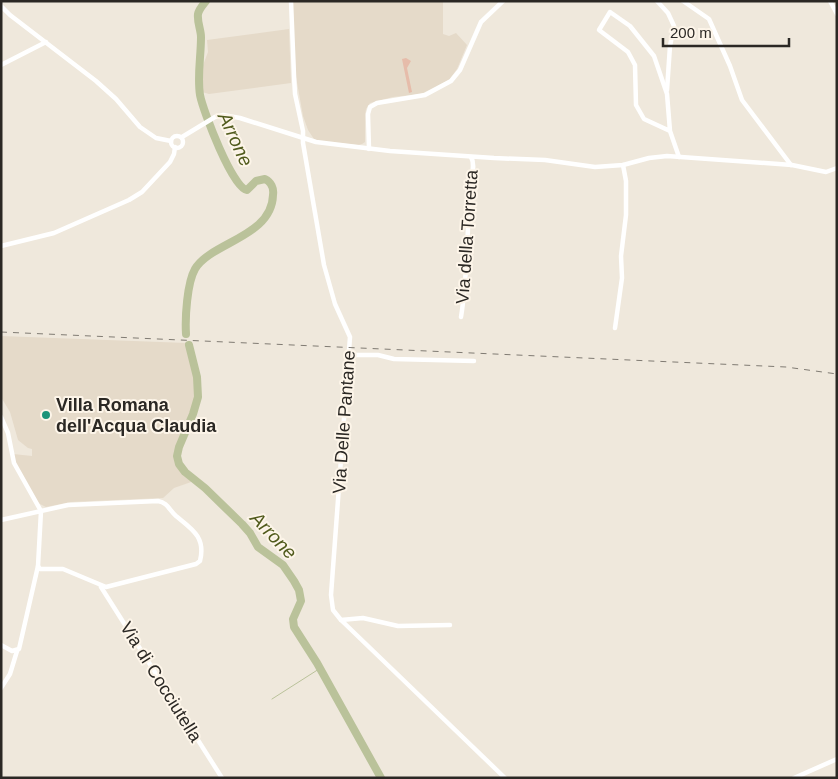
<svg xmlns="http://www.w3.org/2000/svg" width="838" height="779" viewBox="0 0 838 779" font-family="Helvetica,sans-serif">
<rect width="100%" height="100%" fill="#efe8dc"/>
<!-- built -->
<g fill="#e5dac9">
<path d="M292 1H443V34L449 36 456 33 467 45 457 69 449 80 421 94 393 97 370 103 366 109 365 115V142L362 144 358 145 317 141 314 139 308 130 303 116 296 77Z"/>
<path d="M289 29 291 83 209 94 202 92V68L208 52 207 40Z"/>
<path d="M1 336 187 343 196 375 197 394 192 413 176 452 180 469 194 481 174 488 163 498 71 502 46 507 38 503 13 460V454L32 456V449L28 448 18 440 10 412 1 397Z"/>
</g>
<!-- green -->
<path fill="#e6bcaa" d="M406 58 411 61 407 68 412 92 409 93 402 59Z"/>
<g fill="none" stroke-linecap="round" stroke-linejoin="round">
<!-- stream -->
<path stroke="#bac29a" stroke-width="1" d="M272 699 319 669"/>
<!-- river -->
<g stroke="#bac29a" stroke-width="8">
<path d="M186 334C185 318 187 283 195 269 211 242 272 237 273 195 274 188 271 182 265 179L256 181 247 190C233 189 203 111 200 95 197 76 201 57 201 37 201 30 197 22 198 14 199 9 203 5 206 1"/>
<path d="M189 345 197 377 198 397 193 414 179 447 177 456 179 464 185 472 205 488 242 524 250 533 258 547 283 565 294 581 299 590 301 601 293 619 294 627 317 663 381 778"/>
</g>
<!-- street -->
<g stroke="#fff" stroke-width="4.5">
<path d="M291 1 294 76 295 94 303 131V143L324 265 335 304 350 337 331 595 333 610 341 620 505 778"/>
<path d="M657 1 668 13 674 26 670 46 667 90"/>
<path d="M683 1 709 19 730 66 742 100 791 165"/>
<path d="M830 1 837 14"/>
<path d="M1 6 10 15 96 81 116 99 140 127 156 138 171 141"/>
<path d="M1 65 46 42"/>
<path d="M670 131 644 119 636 105 635 65 628 52 599 30 610 12 630 26 654 56 667 94 670 131 679 157"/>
<circle cx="177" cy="142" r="6"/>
<path d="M182 137 215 117 223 115 240 118 316 142 390 151 494 158 545 160 595 167 623 165 649 158 667 156 792 165 826 172 837 168"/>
<path d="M369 149 368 114 370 107 377 103 425 95 451 81 460 70 481 22 503 1"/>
<path d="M1 246 54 233 129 200 142 192 170 162 174 154 175 147"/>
<path d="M461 317C468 274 467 230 470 187 471 178 476 165 471 157"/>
<path d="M615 328 622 278 621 256 626 215V181L623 165"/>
<path d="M349 355H378L394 359 474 361"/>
<path d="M1 417 8 433 14 463 41 511"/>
<path d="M1 520 68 505 158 501C168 503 169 510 176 516 192 529 206 537 200 561L196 564 106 587 63 569H40L38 566 41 511"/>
<path d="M101 587 222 778"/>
<path d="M341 620 363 618 398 626 450 625"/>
<path d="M1 645 12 651 19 649 38 566"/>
<path d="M1 688 10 674 17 651"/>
<path d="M794 778 837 759"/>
</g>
<!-- rail -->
<path stroke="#807b73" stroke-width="1" stroke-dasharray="6 6" stroke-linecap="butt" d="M1 332 786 367 837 374"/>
</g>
<!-- markers -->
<circle fill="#1c9479" stroke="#fdf5e9" stroke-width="2" cx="46" cy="415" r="5"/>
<g text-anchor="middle" stroke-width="4" stroke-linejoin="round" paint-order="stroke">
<!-- street labels -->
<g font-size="18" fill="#2b2824" stroke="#fdf5e9">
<text transform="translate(467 237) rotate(-86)" y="6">Via della Torretta</text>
<text transform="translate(344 422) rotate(-86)" y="6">Via Delle Pantane</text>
<text transform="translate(161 682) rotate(58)" y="6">Via di Cocciutella</text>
</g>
<!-- poi labels -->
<g font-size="18" font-weight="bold" fill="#2b2824" stroke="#fdf5e9" text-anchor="start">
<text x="56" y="411">Villa Romana<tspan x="56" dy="21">dell'Acqua Claudia</tspan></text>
</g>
<!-- water labels -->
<g font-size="19" font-style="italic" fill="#515b1d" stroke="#fdf5e9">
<text transform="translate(236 139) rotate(65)" y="7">Arrone</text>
<text transform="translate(274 535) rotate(46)" y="7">Arrone</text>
</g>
</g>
<!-- border -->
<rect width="838" height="779" fill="none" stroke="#2b2824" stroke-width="5"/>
<!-- scale -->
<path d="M663 38v8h126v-8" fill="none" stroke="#2b2824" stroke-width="2.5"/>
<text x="670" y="38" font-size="15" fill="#2b2824" stroke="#fdf5e9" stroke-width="4" paint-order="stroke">200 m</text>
</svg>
